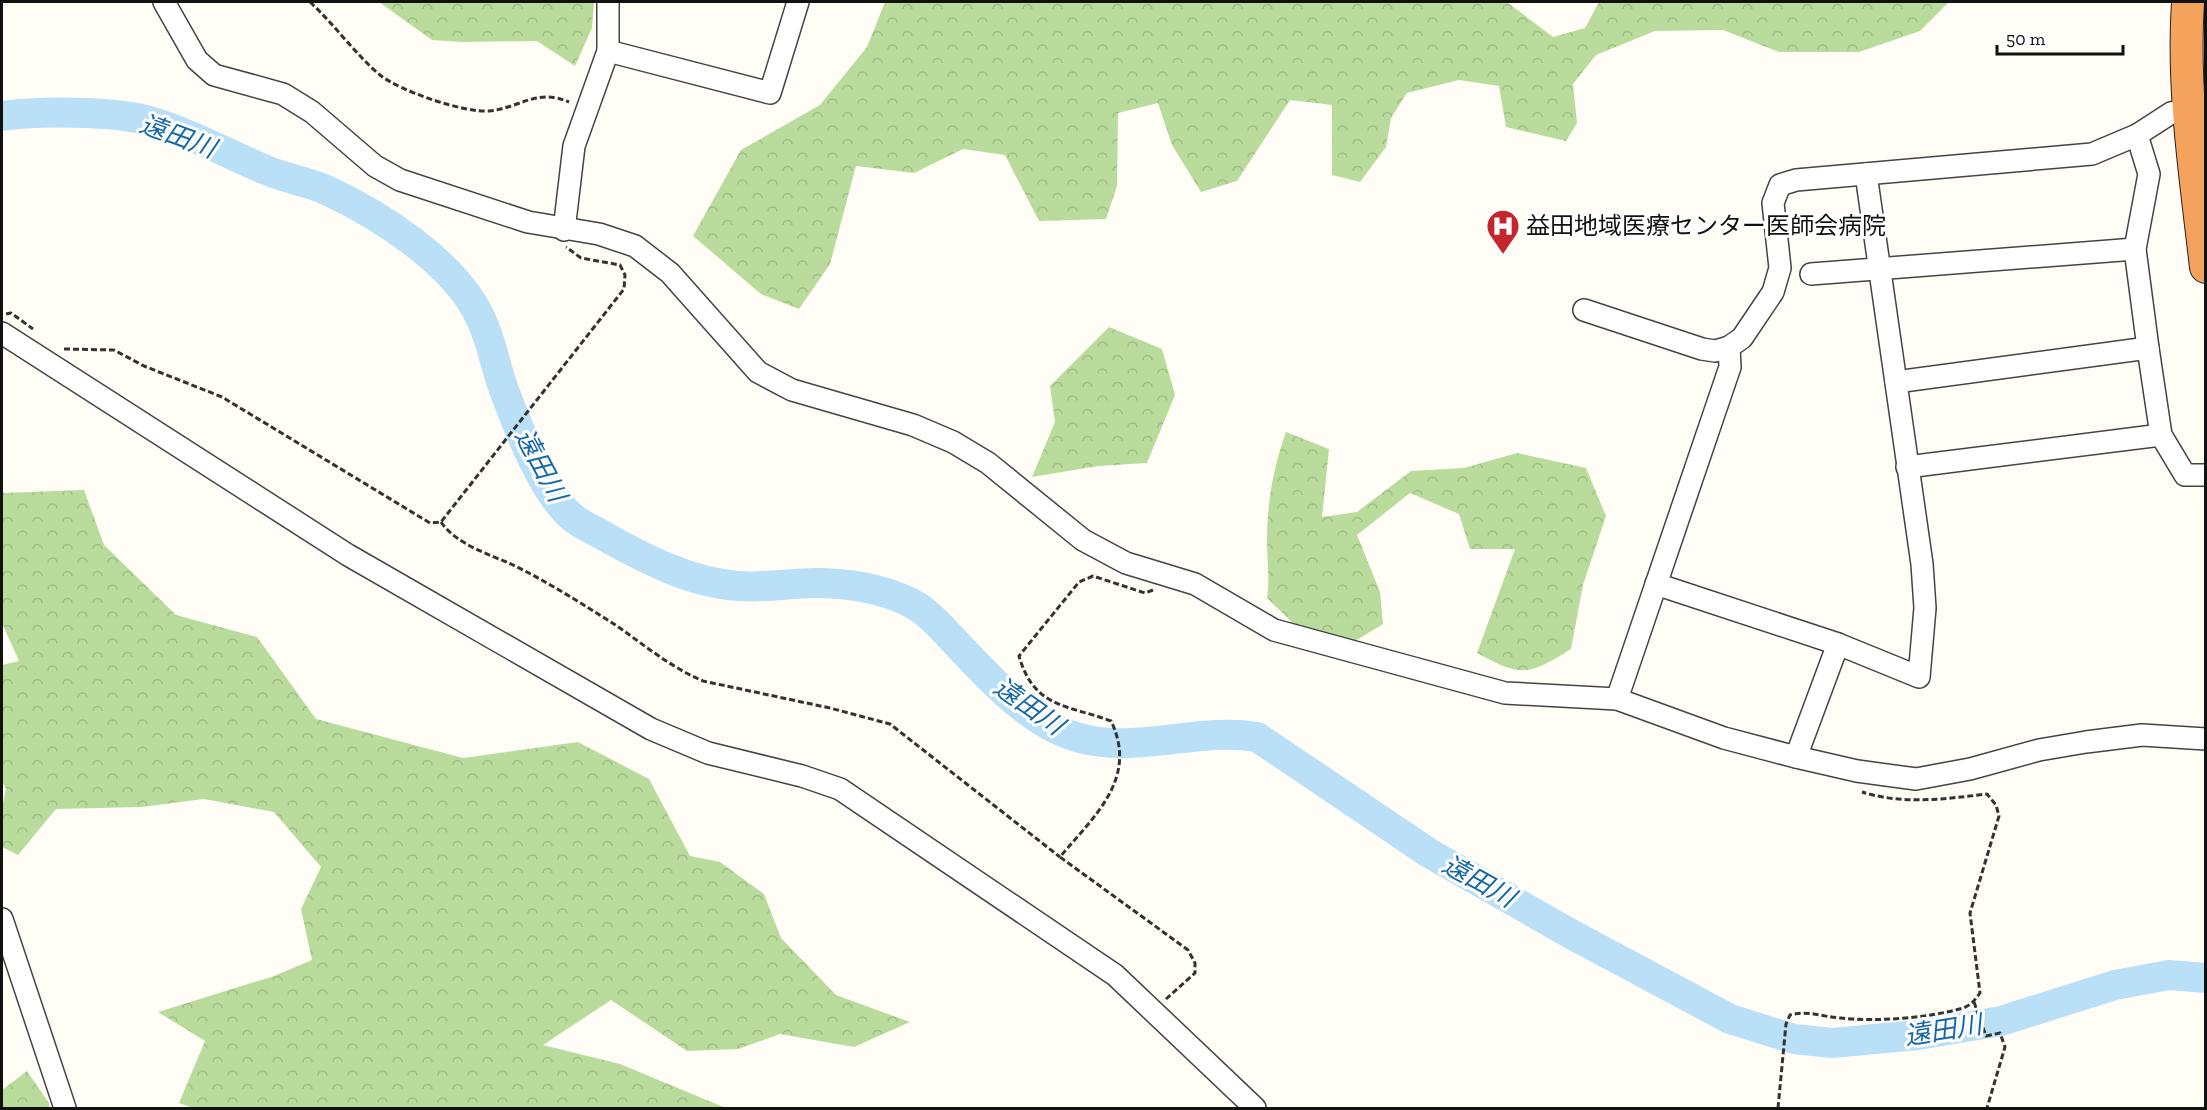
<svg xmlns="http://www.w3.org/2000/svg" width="2207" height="1110" viewBox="0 0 2207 1110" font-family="'Zilla Slab','Noto Sans JP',serif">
<defs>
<pattern id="forest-crowns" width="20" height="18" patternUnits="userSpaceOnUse" patternTransform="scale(1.5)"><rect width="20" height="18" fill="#b9dc9c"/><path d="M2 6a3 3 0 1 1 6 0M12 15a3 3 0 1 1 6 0" fill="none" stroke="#9ebc85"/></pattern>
</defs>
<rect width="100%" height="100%" fill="#fffdf5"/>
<!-- forest -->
<g fill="url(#forest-crowns)">
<path d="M379 2H594L592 28 575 66 537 41 463 42 432 40Z"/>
<path d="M885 2H1507L1553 37 1585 28 1599 2H1949L1920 31 1859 52H1779L1723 30 1655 31 1596 55 1573 84 1577 123 1566 141 1506 127 1499 86 1459 80 1407 93 1391 118 1386 147 1360 182 1332 175V105L1290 100 1237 181 1201 192 1172 145 1158 103 1118 113 1117 186 1106 219 1039 221 1005 155 963 149 914 173 856 166 830 264 799 309 761 294 693 236 741 150 820 105 867 47Z"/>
<path d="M1109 327 1162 349 1175 395 1147 463 1098 466 1032 477 1055 422 1050 386Z"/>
<path d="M1286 432 1329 449 1322 517 1357 512 1411 471 1464 468 1517 453 1586 468 1606 516 1583 585 1571 649C1529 675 1522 678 1477 653L1515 549H1470L1459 514 1410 493 1357 535 1380 592 1383 624 1350 644 1294 624 1267 598C1270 579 1267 561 1267 542 1267 502 1273 469 1286 432Z"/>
<path d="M84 490 104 545 176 615 257 637 316 719 463 758 578 742 649 779 690 856 720 862 764 894 781 938 836 995 910 1022 854 1047 780 1034 738 1049 687 1051 611 1000 543 1045 620 1064 726 1108H193L179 1103 205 1041 158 1012 274 976 312 960 301 909 321 867 274 812 204 799 142 807 56 809 18 855 2 847V808L6 789 2 781V665L19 661 2 623V493Z"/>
<path d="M27 1071 49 1103V1108H2V1090Z"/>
</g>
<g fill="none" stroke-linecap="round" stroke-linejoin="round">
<!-- river -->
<path stroke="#b9e0f7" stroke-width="30" d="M2 116C38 111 111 111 146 120 188 132 226 153 266 170 284 178 305 181 324 189 379 214 454 262 480 317 492 341 495 366 504 390 517 425 543 493 572 517 581 525 594 530 604 536 645 559 691 583 739 586 765 588 790 583 815 583 845 583 878 588 905 600 925 608 942 628 957 644 989 678 1030 723 1076 737 1136 755 1197 727 1257 737L1429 853 1571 934 1730 1019 1794 1039 1832 1043 1918 1035 2001 1021 2115 985 2169 975 2206 978"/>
<defs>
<g id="minor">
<path d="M164 2 197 60 214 75 283 94 312 112 375 166 400 180 528 222 599 234 635 246 670 273 758 372 792 390 913 425 953 442 988 463 1083 540 1126 563 1195 584 1274 630 1505 693 1617 699 1724 738 1796 757 1857 771 1916 779 1970 769 2039 750 2086 742 2142 735 2206 739"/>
<path d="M608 51 770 93 798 2"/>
<path d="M2137 135 2149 174 2135 249 2148 348 2161 435 2185 475H2206"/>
<path d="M564 230 574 146 608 51V2"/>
<path d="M1811 274 2135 249"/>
<path d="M1584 310 1702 349 1715 351 1729 347 1730 367 1617 699"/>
<path d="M2 333 348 555 651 729 708 753 802 776 840 789 1115 975 1255 1108"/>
<path d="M1729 347 1742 338 1773 292 1780 268 1773 203 1780 185 1796 180 2092 154 2137 135 2171 113 2188 109"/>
<path d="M1896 382 2148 348"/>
<path d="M1907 467 2161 435"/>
<path d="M1656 584 1838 644 1919 677 1925 608 1922 564 1866 174"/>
<path d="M1796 757 1838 644"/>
<path d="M2 919 65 1108"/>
</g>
<path id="highway" d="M2188 2C2182 90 2196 179 2206 267"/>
</defs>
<!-- minor casing -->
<use href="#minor" stroke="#444" stroke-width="24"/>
<!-- highway casing -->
<use href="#highway" stroke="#222" stroke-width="34"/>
<!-- path -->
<g stroke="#333" stroke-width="3" stroke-dasharray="6 3" stroke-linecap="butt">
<path d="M310 2C333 23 357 56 380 75 400 91 464 113 489 111 520 108 536 88 569 102"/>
<path d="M6 314 11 313 33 329"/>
<path d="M64 349 114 350 144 366 222 397 430 523 441 522 624 289 625 275 620 265 581 258 566 247"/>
<path d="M441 522C456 544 488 554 511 564 543 579 584 605 614 624 643 644 670 667 703 681L830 708 890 724 1060 857"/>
<path d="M1153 590 1145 593 1093 576 1079 582 1019 656C1034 709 1069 705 1111 721 1139 779 1093 817 1060 857L1188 950 1195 963V973L1166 999"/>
<path d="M1974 1002 1986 1036 2000 1033 2005 1047 1987 1108"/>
<path d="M1778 1108 1786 1024 1790 1015C1809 1010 1822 1017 1841 1018 1876 1022 1929 1018 1963 1008 1971 1005 1975 1000 1980 993L1970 913 1999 816 1996 805 1987 794C1944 799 1904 805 1862 792"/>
</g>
<!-- minor -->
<use href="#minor" stroke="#fff" stroke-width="21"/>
<!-- highway -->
<use href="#highway" stroke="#f5a25d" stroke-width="32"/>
</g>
<!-- icons -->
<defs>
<symbol id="hospital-pin" viewBox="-11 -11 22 30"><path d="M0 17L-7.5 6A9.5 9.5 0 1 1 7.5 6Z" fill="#c4262e" stroke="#fff"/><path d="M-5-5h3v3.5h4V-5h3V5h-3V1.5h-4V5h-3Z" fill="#fff"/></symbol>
</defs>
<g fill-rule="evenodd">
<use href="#hospital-pin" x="1484" y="207" width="38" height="52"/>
</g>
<g text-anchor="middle" stroke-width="6" stroke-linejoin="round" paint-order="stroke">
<!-- poi labels -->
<g font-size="24" fill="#111" stroke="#fff" text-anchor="start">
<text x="1526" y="234">益田地域医療センター医師会病院</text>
</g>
<!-- water labels -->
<g font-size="26" font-style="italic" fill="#1768a6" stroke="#fff">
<text transform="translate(178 136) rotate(20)" y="9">遠田川</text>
<text transform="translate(541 465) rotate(62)" y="9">遠田川</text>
<text transform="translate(1029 706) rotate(35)" y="9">遠田川</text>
<text transform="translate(1479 881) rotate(29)" y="9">遠田川</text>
<text transform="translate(1943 1030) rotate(-9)" y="9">遠田川</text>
</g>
</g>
<!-- border -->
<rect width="2207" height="1110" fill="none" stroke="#111111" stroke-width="6"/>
<!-- scale -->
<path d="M1997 45v9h126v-9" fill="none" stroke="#111111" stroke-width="3"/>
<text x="2006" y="45" font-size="18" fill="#111111" stroke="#ffffff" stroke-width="4.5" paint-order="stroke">50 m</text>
</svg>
